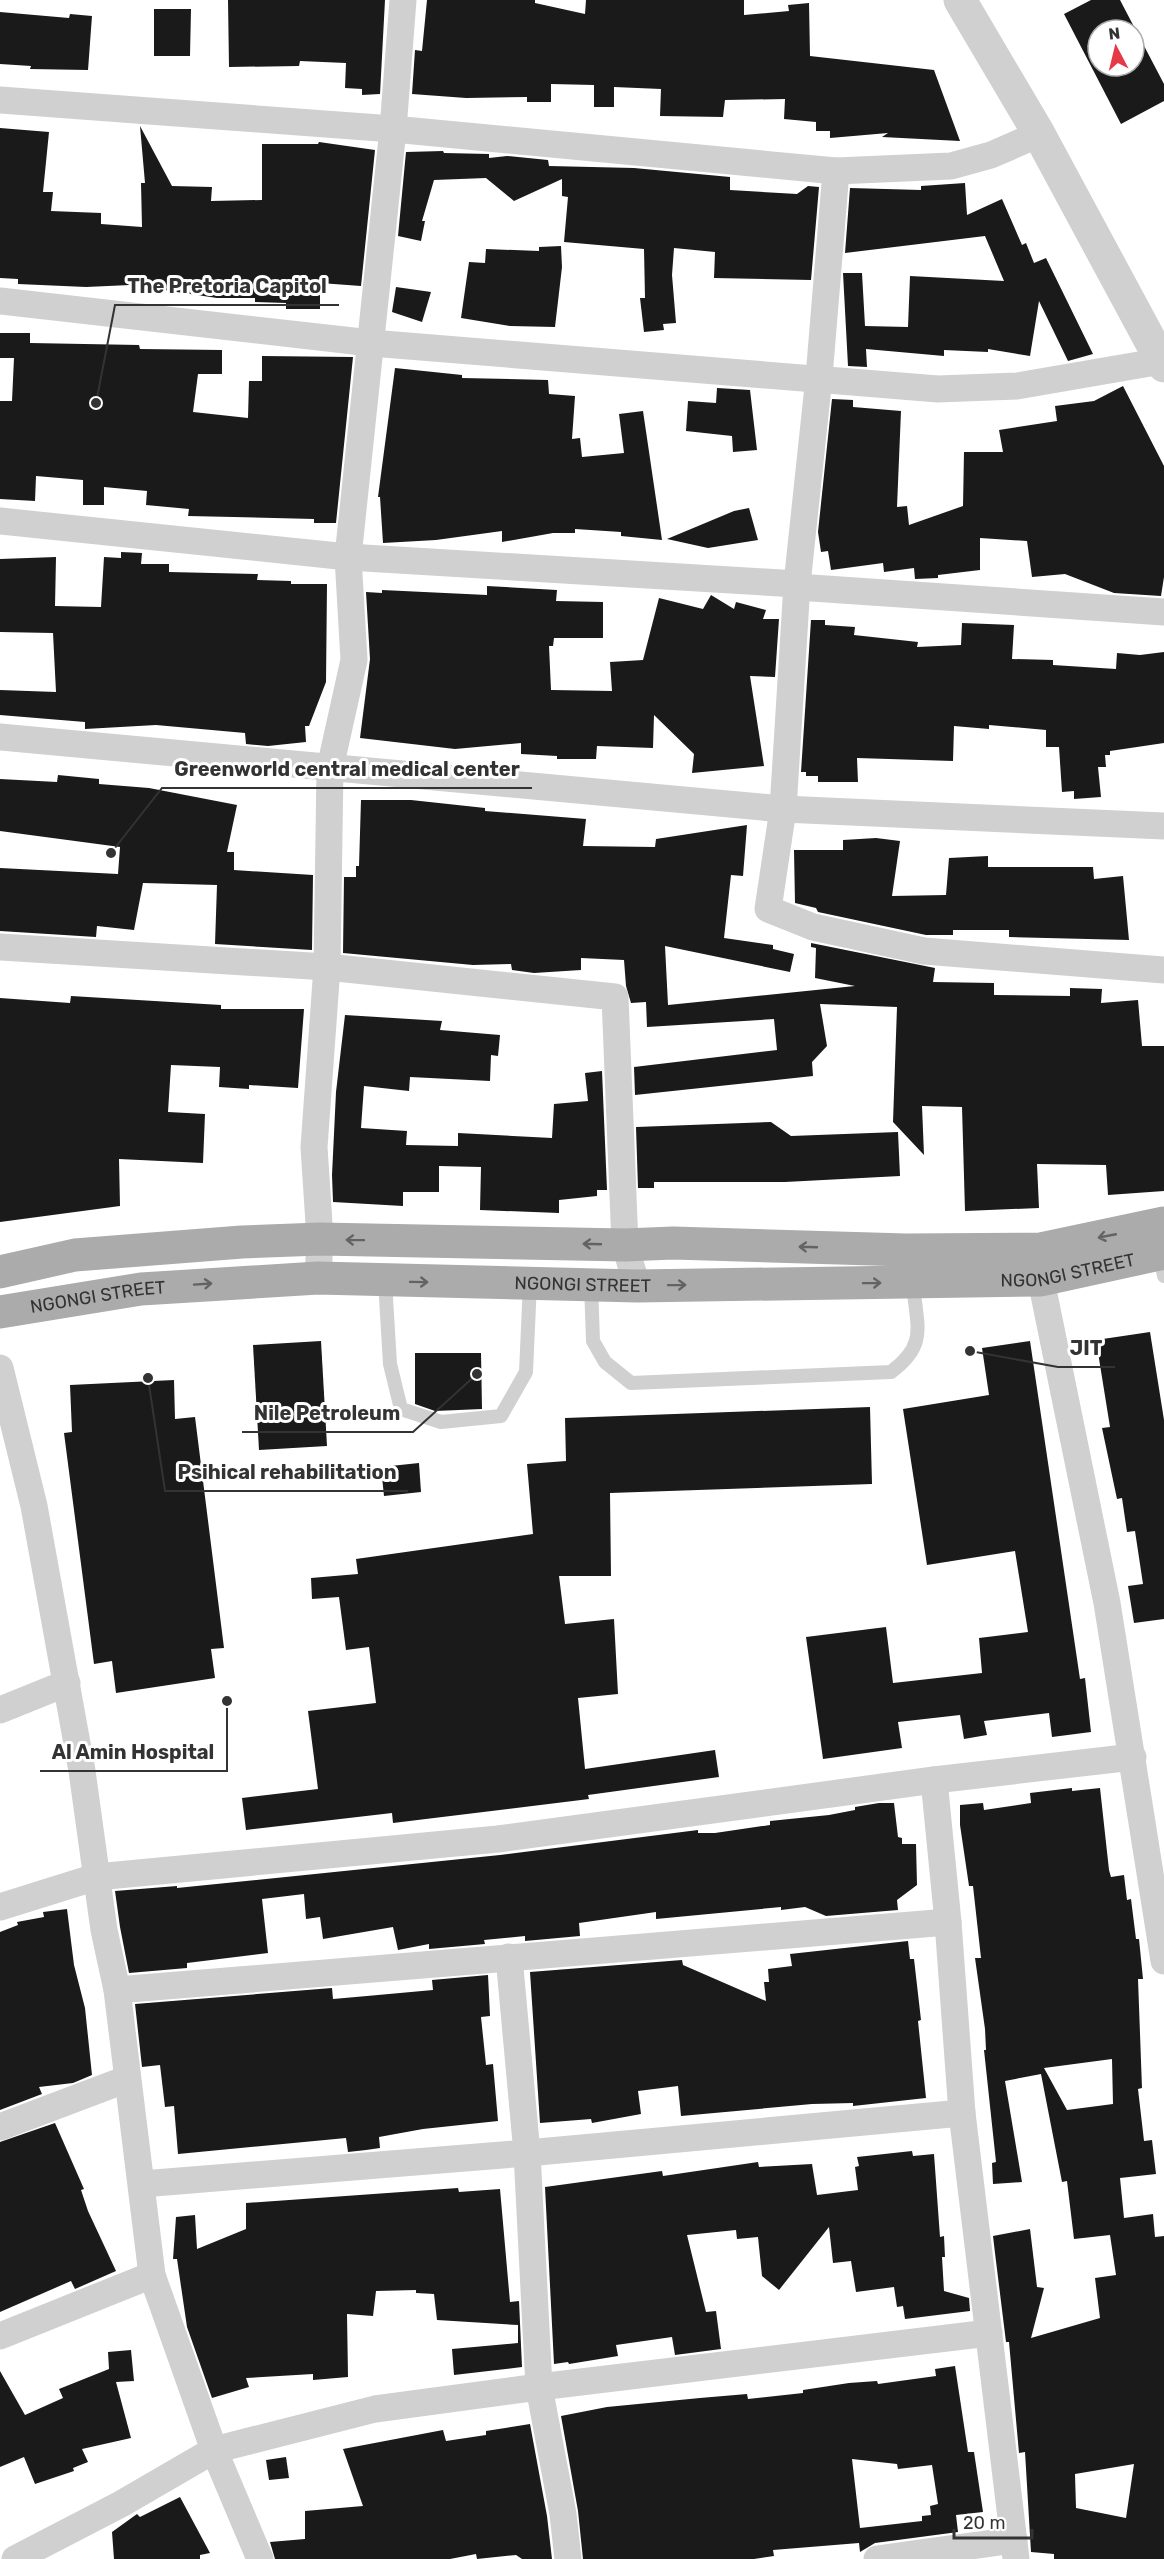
<svg xmlns="http://www.w3.org/2000/svg" width="1164" height="2559" viewBox="0 0 1164 2559" font-family="Rubik,sans-serif">
<rect width="100%" height="100%" fill="#fff"/>
<!-- building -->
<g fill="#1a1a1a" fill-rule="evenodd">
<path d="M228 0H385L380 94 362 95V89L345 88 346 63 300 61 299 66 229 67Z"/>
<path d="M427 0H535V3L585 14 586 0H744V15L789 11 788 5 809 3 810 56 934 70 960 141 882 137 888 133 830 138V131H816V122L784 119 785 99 725 100 723 117 660 116 661 89 614 87V107H594V85L551 84V102H527V97L466 98 412 94 415 50 422 51Z"/>
<path d="M1091 0H1120L1164 84V101L1121 124 1064 14ZM1098 30H1134V66H1098Z"/>
<path d="M154 9H191L190 56H154Z"/>
<path d="M0 12 69 18 70 14 92 16 88 70 30 69 31 66 0 64Z"/>
<path d="M140 126 172 186 212 187 211 201 262 200V144H318L319 142 375 150 361 286 320 283V309H286V303L255 302V298H217L130 285 86 287 18 284V279L0 278V128L49 132 43 192H53L51 211 101 213V224L142 227 141 183H145Z"/>
<path d="M443 151 444 153 489 154V158L507 156 548 160 549 166 634 168 730 177V190L797 194 808 186 819 187 811 280 714 278 715 252 674 248 672 275 676 323 663 324 664 330 644 332 640 298H645L644 249 564 242 568 197 562 196V179L514 201 486 178 434 180 422 221H425L421 241 398 236 406 152Z"/>
<path d="M965 183 967 215 1002 199 1022 245 1026 243 1034 263 1046 258 1093 354 1068 361 1039 301 1030 356 988 349V352L944 350V356L866 349 867 367 848 366 843 273H862L865 326 908 327 910 276 1004 281 985 236 845 253 850 188 921 190V186Z"/>
<path d="M561 246 562 267 555 327 510 326 461 318 469 262 485 263 486 249 539 251V247Z"/>
<path d="M396 287 431 292 422 322 392 312Z"/>
<path d="M0 333H30V343L139 345 140 349 222 350V374H198L193 412 248 418 249 381H262V356L353 357 336 523H314V519L188 516 189 509 146 505 147 491 104 487V505H83V480L36 476 35 501 0 499V401H12L14 358H0Z"/>
<path d="M395 368 462 375V378L548 380 549 394 575 396 572 439 580 438 582 457 624 453 619 414 643 411 662 540 621 536V532L575 529V533H553L502 542V531L436 540 383 543 380 497H378Z"/>
<path d="M1123 386 1164 466V577L1161 596 1114 593 1065 574 1032 577 1027 541 980 538V570L938 575V578L915 579 914 568 884 572 883 563 831 570 828 551 821 552 818 532 832 399 853 400V407L901 411 897 507 907 506 909 525 963 506 964 452H1003L999 430 1057 421 1055 406 1094 401Z"/>
<path d="M717 388 750 390 757 450 733 452 732 436 686 431 688 401 716 403Z"/>
<path d="M749 508 758 540 708 548 667 539 734 511Z"/>
<path d="M121 552 142 553 141 564H169V572L258 574 257 580 291 581V584H327L326 682 309 726H305L306 742 268 746 246 744 245 733 156 725 85 729V722L0 715V690L56 692 53 633 0 632V559L56 557 55 606 101 607 104 557 121 558Z"/>
<path d="M487 586 557 590 556 601 603 602V638H554L553 646H549L551 690 612 691 610 662 643 660 659 598 703 609 711 595 734 609 736 602 766 610 763 619H779L775 677 750 676 764 766 692 773 694 754 654 715 653 748 597 746 596 759H557V756L521 754V743L455 749 360 738 370 659 366 592 382 593V590L487 595Z"/>
<path d="M811 620H825V625L855 627 854 635 918 642 917 647 961 645 962 623 1014 625 1012 659 1053 660V665L1116 669 1117 653 1140 655 1164 652V743L1110 751V755H1105L1106 767H1098L1101 797 1074 799V791L1062 792 1059 747H1046V730L989 725V729L954 726 953 761 857 758 858 782H818V776H806V772H801Z"/>
<path d="M58 775 99 779V784L149 788 237 805 227 852H234V870L313 875 312 950 215 944 217 885 143 883 134 930 97 926 96 937 0 931V868L118 874 120 847 0 831V779L57 782Z"/>
<path d="M361 800H411L485 808V811L586 819 583 846 655 847 656 839 747 825 743 876 731 875 724 938 773 945V949L794 954 790 972 665 946 668 1005 855 986 815 978 816 948 811 947V943L935 968 933 982 994 983V995L1070 996V988L1102 989 1101 1003 1138 1000 1142 1046H1164V1191L1108 1195 1106 1165 1037 1164 1039 1208 965 1211 962 1107 922 1106 924 1155 893 1122 897 1007 820 1004 827 1046 812 1062 813 1076 635 1095 634 1067 777 1050 774 1019 647 1027 646 1002 631 1003 626 986 624 960 581 958V970L534 973 512 970 511 964 473 965 343 953 344 877H356V866H359Z"/>
<path d="M876 838 900 841 892 896 946 895 949 858 988 856V867H1093L1094 879 1123 876 1129 940 1009 937V930H953V935H926L818 912 816 908 795 903 794 850H843V840Z"/>
<path d="M71 996 221 1005V1009H304L298 1088 249 1085V1089L219 1087 220 1067 171 1065 168 1112 205 1114 203 1163 119 1159 120 1206 0 1222V998L70 1003Z"/>
<path d="M345 1015 442 1021 440 1030 500 1035 498 1056 491 1055 490 1081 410 1077 409 1091 364 1086 361 1128 407 1131 406 1145 458 1146V1133L552 1138 554 1104 588 1101 585 1073 602 1071 607 1190H597V1196L559 1200V1213L480 1210 481 1167 439 1166V1192H403V1206L333 1202 332 1175 336 1092Z"/>
<path d="M771 1122 791 1136 898 1132 900 1176 785 1182H654V1188H638L636 1127Z"/>
<path d="M1150 1332 1164 1420V1619L1134 1623 1128 1586 1143 1584 1135 1531 1127 1532 1122 1498 1117 1499 1102 1428 1110 1427 1096 1340Z"/>
<path d="M321 1341 327 1446 259 1450 253 1345Z"/>
<path d="M1030 1341 1080 1679 1085 1678 1091 1732 1052 1737 1049 1713 984 1721 987 1735 964 1739 960 1715 898 1722 902 1748 823 1759 806 1637 886 1627 893 1683 982 1673 979 1638 1028 1632 1015 1551 927 1565 903 1409 989 1395 982 1348Z"/>
<path d="M415 1353H481L482 1409 435 1411 415 1404Z"/>
<path d="M174 1380 175 1419 195 1417 224 1648 211 1649 215 1678 116 1693 112 1661 94 1664 64 1433 72 1432 70 1385Z"/>
<path d="M870 1407 872 1484 610 1493 611 1576H559L565 1624 614 1619 618 1694 578 1698 585 1769 715 1750 719 1777 588 1795 589 1799 393 1823 392 1813 246 1830 242 1798 318 1789 308 1711 376 1703 369 1647 346 1650 339 1597 312 1599 311 1578 358 1574 356 1559 533 1534 527 1464 566 1461 565 1418Z"/>
<path d="M419 1463 421 1492 384 1496 381 1467Z"/>
<path d="M1072 1788V1791L1100 1788 1109 1870 1111 1877 1124 1875 1127 1900 1131 1899 1136 1939H1139L1143 1979H1138L1142 2088 1138 2089 1144 2141 1152 2140 1156 2174 1120 2178 1124 2218 1153 2214 1155 2237 1164 2236V2559H1054V2554L1031 2552 1025 2452 1019 2453 1009 2342H1006L995 2253 993 2236 1030 2229 1037 2287 1044 2288 1031 2338 1100 2318 1095 2278 1116 2275 1110 2235 1074 2239 1067 2181 1062 2182 1041 2074 1005 2081 1022 2182 993 2184 992 2163 996 2162 984 2050H986L985 2029 975 1958H981L973 1886H969L960 1825V1805L983 1803 984 1810 1031 1803 1030 1793ZM1112 2059 1113 2104 1067 2110 1044 2068ZM1134 2464 1126 2518 1076 2508 1075 2474Z"/>
<path d="M879 1803H894L898 1837 902 1838V1844H916L917 1885 897 1900 898 1910 826 1916 805 1907 781 1910V1907L656 1919V1912L579 1923 580 1936 525 1941V1936L484 1940 485 1944 429 1949V1944L398 1950 393 1927 323 1939 320 1917 306 1919 304 1894 262 1899 268 1953 187 1963V1968L129 1973 120 1927 115 1891 177 1886V1888L500 1855 698 1830V1833H715L770 1825V1821L829 1815 855 1810V1807Z"/>
<path d="M67 1909 74 1965 85 2008 92 2075 73 2083 39 2087 42 2094 0 2110V1932L18 1925 17 1922 44 1917 43 1912Z"/>
<path d="M908 1941 910 1959H914L921 2020 918 2021 926 2098 853 2106V2103L812 2104 681 2116 678 2086 638 2091 641 2114 592 2123 591 2119 540 2123 530 1972 682 1960 683 1965 766 2001 764 1982H769L768 1969 792 1966 790 1954Z"/>
<path d="M488 1975 490 2016 481 2017 486 2065 493 2064 498 2121 423 2129 379 2137 380 2148 366 2150 348 2152 346 2138 178 2154 174 2106 165 2107 160 2065 142 2067 135 2004 332 1988 333 1999 367 1996 433 1990 432 1980Z"/>
<path d="M55 2123 84 2189 81 2190 88 2211 116 2271 75 2289 71 2281 0 2312V2142Z"/>
<path d="M912 2151 913 2156 934 2154 940 2237 944 2236 945 2257H942L944 2291 969 2298 970 2311 905 2319 903 2306 897 2307 894 2287 856 2292 851 2261 833 2263 829 2227 779 2290 762 2276 758 2237 737 2239 736 2230 687 2235 706 2312 716 2311 721 2349 675 2355 672 2337 616 2345 618 2356 569 2364 568 2362 554 2364 545 2187 662 2171 663 2176 758 2162 759 2167 812 2164 817 2195 858 2190 855 2167 859 2166 857 2157Z"/>
<path d="M458 2188 459 2192 500 2189 510 2302 519 2301 522 2367 454 2375 452 2349 518 2343V2325L437 2320 434 2294 416 2293V2290L376 2291 373 2316 347 2314 348 2377 313 2380V2374L246 2378 249 2387 212 2398 187 2327 177 2259H173L176 2217 195 2215 197 2249 246 2229V2203Z"/>
<path d="M131 2350 134 2381 116 2382 131 2438 82 2449 88 2462 73 2468 74 2471 35 2484 24 2457 0 2467V2371L25 2415 63 2398 59 2389 109 2369 108 2352Z"/>
<path d="M955 2366 968 2452H974L983 2512 956 2515 958 2532 875 2543 860 2552 859 2543 773 2550 774 2556 754 2559H583L578 2511 561 2416 607 2407 700 2398 747 2394 748 2399 803 2393V2390L849 2383 877 2381 878 2384 936 2376 935 2369ZM852 2459 897 2464 898 2469 932 2465 938 2504 930 2506 931 2515 922 2516V2521L860 2528Z"/>
<path d="M530 2424 547 2516 552 2559H522L516 2555 477 2559 476 2554 450 2559H275L270 2542 305 2539V2511L363 2506 343 2449 443 2430 446 2441 486 2435V2431Z"/>
<path d="M286 2457 289 2478 269 2480 266 2460Z"/>
<path d="M180 2497 210 2553 200 2555V2559H114L112 2532 137 2514 140 2517Z"/>
</g>
<g fill="none" stroke-linecap="round" stroke-linejoin="round">
<!-- service -->
<g stroke="#d0d0d0" stroke-width="14">
<path d="M1160 1254 1164 1276"/>
<path d="M385 1281 390 1364 401 1409 441 1422 501 1416 526 1372 530 1283"/>
<path d="M591 1284 593 1341 605 1362 631 1383 891 1372C929 1344 916 1325 913 1283"/>
</g>
<!-- minor -->
<g stroke="#d0d0d0" stroke-width="27">
<path d="M0 100 393 129 836 171 951 166 991 155 1039 134"/>
<path d="M836 171 819 377 797 584 783 809 768 909 813 927 924 951 1164 970"/>
<path d="M0 301 371 343 938 389 1017 386 1162 361"/>
<path d="M0 521 348 557 797 584V587L1164 612"/>
<path d="M0 737 783 809 1164 826"/>
<path d="M0 947 327 967 615 997 625 1245 637 1286"/>
<path d="M1041 1259V1280L1107 1603 1164 1961"/>
<path d="M318 1278 320 1239 314 1147 327 967 330 768 354 660 348 557 393 129 403 0"/>
<path d="M0 1368 34 1506 82 1771 104 1930 117 1990 152 2275 214 2450 260 2559"/>
<path d="M0 1710 67 1683"/>
<path d="M934 1780 948 1922 962 2113 1016 2559"/>
<path d="M0 1907 96 1877 498 1839 934 1780 1133 1757"/>
<path d="M509 1957 527 2153 539 2387 563 2514 568 2559"/>
<path d="M117 1990 948 1922"/>
<path d="M0 2127 127 2079"/>
<path d="M142 2184 527 2153 962 2113"/>
<path d="M0 2336 152 2275"/>
<path d="M15 2559 121 2504 214 2450 375 2409 539 2387 989 2333"/>
<path d="M877 2559 1014 2540"/>
</g>
<!-- tertiary -->
<path stroke="#d0d0d0" stroke-width="33" d="M960 0 1039 134 1164 366"/>
<!-- primary -->
<g stroke="#ababab" stroke-width="33">
<path d="M0 1272 75 1255 242 1242 320 1239 625 1245 673 1243 906 1250 1041 1249 1164 1223"/>
<path id="s1" d="M0 1312 141 1289 318 1278 637 1286 1041 1280 1164 1253"/>
</g>
</g>
<!-- one-way arrows -->
<defs><path id="oneway-shaft" d="M-6 0H5M1.5-3L5.5 0L1.5 3" fill="none" stroke-width="1.6" stroke-linecap="round" stroke-linejoin="round" transform="scale(1.5)"/></defs>
<g stroke="#636363">
<use href="#oneway-shaft" transform="translate(1107 1236) rotate(169)"/>
<use href="#oneway-shaft" transform="translate(355 1240) rotate(-179)"/>
<use href="#oneway-shaft" transform="translate(592 1244) rotate(-178)"/>
<use href="#oneway-shaft" transform="translate(808 1247) rotate(-178)"/>
<use href="#oneway-shaft" transform="translate(419 1282) rotate(1)"/>
<use href="#oneway-shaft" transform="translate(872 1283) rotate(-1)"/>
<use href="#oneway-shaft" transform="translate(203 1284) rotate(-4)"/>
<use href="#oneway-shaft" transform="translate(677 1285) rotate(-1)"/>
</g>
<g text-anchor="middle" stroke-width="6" stroke-linejoin="round" paint-order="stroke">
<!-- street labels -->
<g font-size="18" fill="#333" stroke="#fff">
<text dy="6" stroke="none"><textPath href="#s1" startOffset="1071">NGONGI STREET</textPath></text>
<text dy="6" stroke="none"><textPath href="#s1" startOffset="585">NGONGI STREET</textPath></text>
<text dy="6" stroke="none"><textPath href="#s1" startOffset="99">NGONGI STREET</textPath></text>
</g>
</g>
<!-- callouts -->
<path fill="none" stroke="#333" stroke-width="2" d="M96 403L115 305H339M111 853L162 788H532M970 1351L1058 1367H1115M477 1374L413 1432H242M148 1378L165 1491H408M227 1701L227 1771H40"/>
<g fill="#333" stroke="#fff" stroke-width="2">
<circle cx="96" cy="403" r="6"/>
<circle cx="111" cy="853" r="6"/>
<circle cx="970" cy="1351" r="6"/>
<circle cx="477" cy="1374" r="6"/>
<circle cx="148" cy="1378" r="6"/>
<circle cx="227" cy="1701" r="6"/>
</g>
<g font-size="20" text-anchor="middle" font-weight="bold" fill="#333" stroke="#fff" stroke-width="6" stroke-linejoin="round" paint-order="stroke">
<text x="227" y="293">The Pretoria Capitol</text>
<text x="347" y="776">Greenworld central medical center</text>
<text x="1086" y="1355">JIT</text>
<text x="327" y="1420">Nile Petroleum</text>
<text x="287" y="1479">Psihical rehabilitation</text>
<text x="133" y="1759">Al Amin Hospital</text>
</g>
<!-- north arrow -->
<g transform="translate(1116 48) rotate(353)"><circle r="28" fill="#ffffff" stroke="#adadad" stroke-width="1.5"/>
<path d="M0-4.5L10 22L0 15L-10 22Z" fill="#e63946"/>
<text y="-9" font-size="16" font-weight="bold" text-anchor="middle" fill="#333333">N</text>
</g>
<!-- scale -->
<path d="M954 2529v9h78v-9" fill="none" stroke="#333333" stroke-width="3"/>
<text x="963" y="2529" font-size="18" fill="#333333" stroke="#ffffff" stroke-width="4.5" paint-order="stroke">20 m</text>
</svg>
